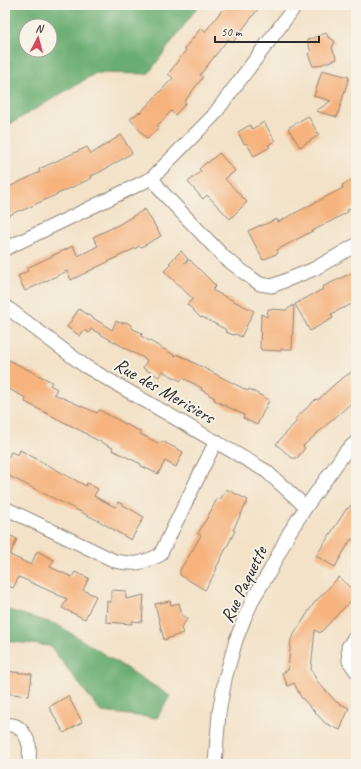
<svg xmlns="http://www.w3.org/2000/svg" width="361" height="769" viewBox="0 0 361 769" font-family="Caveat,sans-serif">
<rect width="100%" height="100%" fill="#f7f3e8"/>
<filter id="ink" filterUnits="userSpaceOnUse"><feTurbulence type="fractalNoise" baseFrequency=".025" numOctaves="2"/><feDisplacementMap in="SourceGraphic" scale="8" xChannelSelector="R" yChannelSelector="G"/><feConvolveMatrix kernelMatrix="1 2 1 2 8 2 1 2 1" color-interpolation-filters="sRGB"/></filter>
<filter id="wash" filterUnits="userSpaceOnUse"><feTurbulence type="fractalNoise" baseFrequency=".012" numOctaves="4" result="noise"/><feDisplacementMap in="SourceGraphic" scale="16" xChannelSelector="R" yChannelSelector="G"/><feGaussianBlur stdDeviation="0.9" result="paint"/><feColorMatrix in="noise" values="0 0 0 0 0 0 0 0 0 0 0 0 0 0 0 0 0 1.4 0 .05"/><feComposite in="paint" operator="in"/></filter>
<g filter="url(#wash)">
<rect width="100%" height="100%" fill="#f3e2c8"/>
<!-- forest -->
<g fill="#6aad72" stroke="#4a6c4e" fill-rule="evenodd">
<path d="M5 5H199L148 74 96 73 5 127ZM26 26H50V50H26Z"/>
<path d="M5 609 58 625 170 696 157 718 101 712 50 646 5 641Z"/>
</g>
<g id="blocks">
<!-- building -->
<g fill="#f6b37e">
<path d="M226 5H261L233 42 228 39 200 75 203 77 184 102 186 103 175 115 171 111 157 126 159 128 147 139 130 119 139 112 140 113 173 78 168 74 186 50 184 49 201 28 205 32Z"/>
<path d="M326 33 328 37 335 41 332 48 337 59 317 66H313L308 54 311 52 307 40Z"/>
<path d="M322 70 349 77 337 117 316 111 331 101 314 96Z"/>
<path d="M308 116 319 135 300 147 288 128Z"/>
<path d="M264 122 275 141 268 145 270 147 254 156 246 143 244 144 238 132 250 125 252 129Z"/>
<path d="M121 135 132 153 102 171 91 176 92 178 21 211 20 210 5 217V189L40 172 39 169 87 147 91 154Z"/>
<path d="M219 153 235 171 225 179 247 202 230 219 207 195 203 199 188 182 201 171 199 169 207 162 208 163Z"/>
<path d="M356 178V206L347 210 348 212 277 250 278 253 263 260 248 231 261 225V226L277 219 278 222 343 188 342 185Z"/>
<path d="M145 209 161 236 141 247 140 246 71 280 67 271 25 291 18 276 28 271 27 268 73 246 78 256 98 246 93 237 118 225Z"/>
<path d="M181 251 188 259 184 263 190 260 216 286 212 290 254 311 241 337 236 334 233 335 226 332 225 329 202 317 201 318 187 304 193 299 164 271 171 264 169 263Z"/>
<path d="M356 271V302L331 314 333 318 310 331 295 304 323 289 322 287Z"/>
<path d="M294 305 292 349H281V351L261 350V348H260L261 314 267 317 268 309 286 310Z"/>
<path d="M79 309 112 330 116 321 120 323 126 322 131 325V328L142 333 141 336 176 356 177 354 248 391 249 389 269 400 257 425 243 418 244 415 214 400 215 398 209 395V394L201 390 202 388 183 378 181 381 162 371 159 377 143 368 147 360 91 329 89 333 84 330 80 336 67 327Z"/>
<path d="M5 358 52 382 50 385 57 389 54 394 97 413 99 410 141 432 140 434 160 444 162 441 183 452 176 467 165 461 158 474 141 466V464L112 450 113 448 87 435V434L25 402 26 398 5 387Z"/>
<path d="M356 369V399L303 446 305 448 297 458H292L276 444 297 421 295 419 316 399 318 400 337 382Z"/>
<path d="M20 450 86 486 87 483 98 489 94 496 115 507 118 502 144 517 131 540 99 521 5 474V463L11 452 18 455Z"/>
<path d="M226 489 248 500 233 530 235 531 216 568 217 569 205 590 180 575V570L195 546 201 535 198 534 204 522H205L217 499 220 500Z"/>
<path d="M356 499V542L351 539 335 567 316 556 347 508 348 509Z"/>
<path d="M5 533 17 539 10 555 31 565 37 551 54 560 50 567 72 577 75 572 89 578 83 590 96 596 85 619 62 608 67 599 19 577 13 588 5 584Z"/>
<path d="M339 577 356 593V595L320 633 315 630 311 669 317 681 336 702 349 708 340 730 325 723 301 697 294 683 288 686 282 673 288 670 291 639 314 603Z"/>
<path d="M111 590 126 591V599L144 595 142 622 132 621V624L106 622 107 601 111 603Z"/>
<path d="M170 601 171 605 179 603 182 616 188 618 181 628 183 633 164 640 155 604Z"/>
<path d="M5 671 32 674 29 696 5 693Z"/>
<path d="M68 696 82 722 64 733 49 707Z"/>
</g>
</g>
</g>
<g filter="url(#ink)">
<use href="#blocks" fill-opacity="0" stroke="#8f867a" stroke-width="1"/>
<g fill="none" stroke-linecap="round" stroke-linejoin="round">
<defs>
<g id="minor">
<path d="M152 178 163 193 225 258 250 277 260 284 272 286 314 269 356 245"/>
<path d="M5 249 152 178 213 116 296 5"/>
<path d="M5 306 85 366 266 471 306 507"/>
<path d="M5 508 115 561C137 565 140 564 160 555L216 441"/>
<path d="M356 635 348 647 349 661 356 671"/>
<path d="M5 726C17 721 26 733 29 745 30 751 29 758 29 764"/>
<path d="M215 764 219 713 225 679 236 640 245 617 254 597 270 571 289 533 306 507 346 451 356 442"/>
</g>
</defs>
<!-- minor casing -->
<use href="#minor" stroke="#8f867a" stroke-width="15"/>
<!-- minor -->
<use href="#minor" stroke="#fff" stroke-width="13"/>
</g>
</g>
<g text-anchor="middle" stroke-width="4" stroke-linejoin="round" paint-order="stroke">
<!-- street labels -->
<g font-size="19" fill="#2b2b2b" stroke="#f7f3e8">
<text transform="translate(165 390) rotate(30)" y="7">Rue des Merisiers</text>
<text transform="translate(243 584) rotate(-64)" y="7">Rue Paquette</text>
</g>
</g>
<!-- margin -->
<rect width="361" height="769" fill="none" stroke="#f7f3e8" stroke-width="20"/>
<!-- north arrow -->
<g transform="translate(38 38) rotate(6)"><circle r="19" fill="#f7f3e8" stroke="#a5a39c"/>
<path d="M0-3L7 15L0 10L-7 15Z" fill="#d1495b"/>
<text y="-6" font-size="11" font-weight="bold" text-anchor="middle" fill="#2b2b2b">N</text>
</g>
<!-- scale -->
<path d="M215 36v6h104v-6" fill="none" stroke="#2b2b2b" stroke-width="2"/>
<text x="221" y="36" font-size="12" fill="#2b2b2b" stroke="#f7f3e8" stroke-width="3" paint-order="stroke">50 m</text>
</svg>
